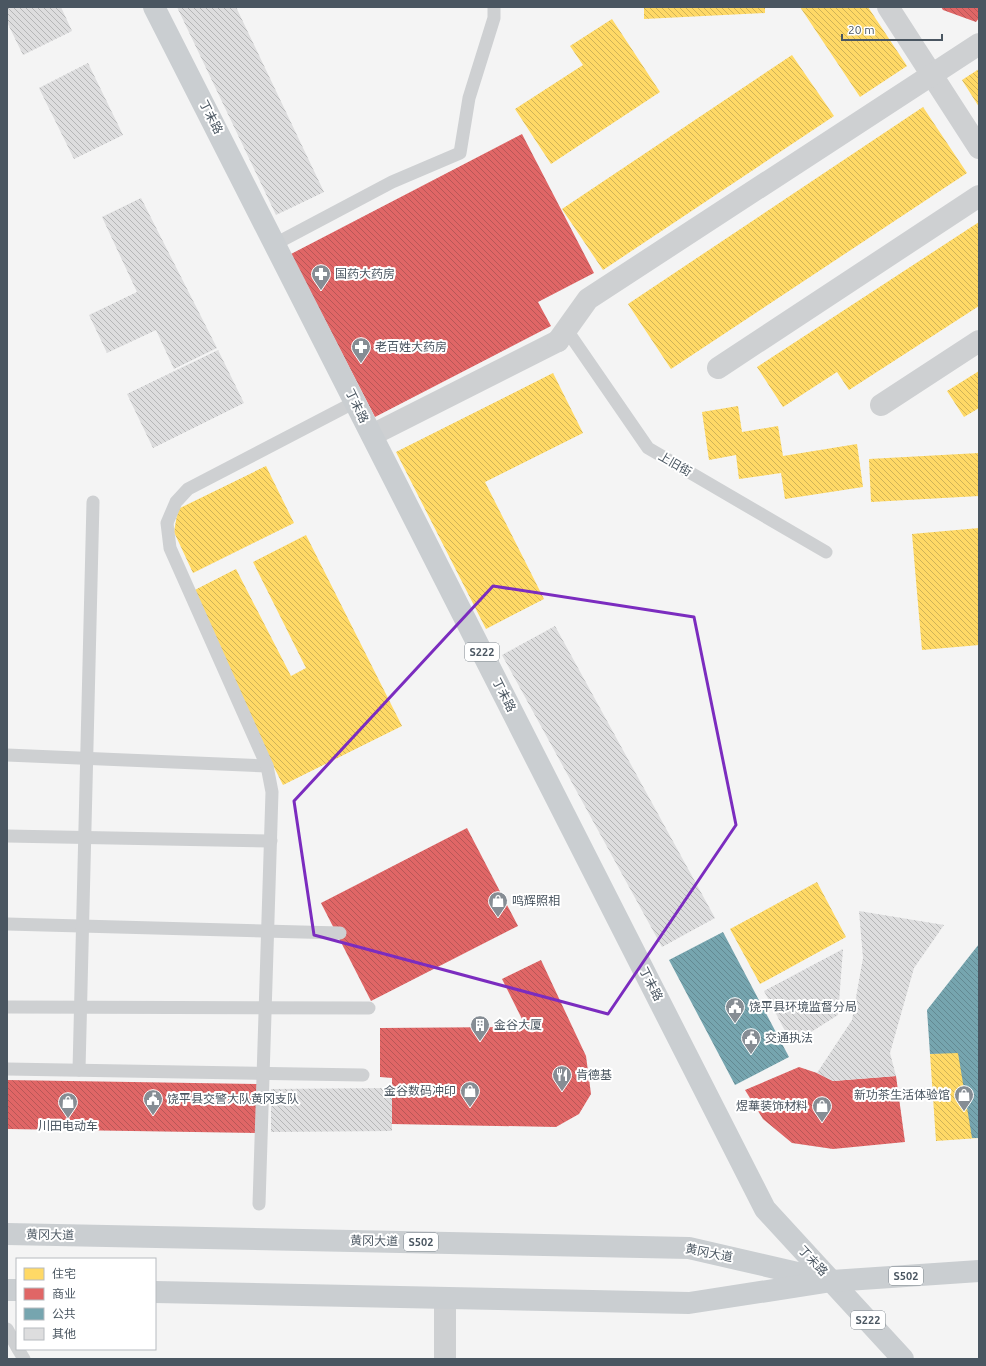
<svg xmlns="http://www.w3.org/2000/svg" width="986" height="1366" viewBox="0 0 986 1366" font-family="Ubuntu,'Noto Sans SC',sans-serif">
<defs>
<pattern id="homes-back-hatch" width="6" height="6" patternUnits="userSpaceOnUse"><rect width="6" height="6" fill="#ffd966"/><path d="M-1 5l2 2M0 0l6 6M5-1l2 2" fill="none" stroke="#d0b357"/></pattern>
<pattern id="shops-back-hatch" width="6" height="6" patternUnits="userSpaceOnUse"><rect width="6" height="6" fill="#e06666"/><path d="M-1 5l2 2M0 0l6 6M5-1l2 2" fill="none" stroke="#b85757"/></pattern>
<pattern id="public-back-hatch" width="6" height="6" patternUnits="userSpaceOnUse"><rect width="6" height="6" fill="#76a5af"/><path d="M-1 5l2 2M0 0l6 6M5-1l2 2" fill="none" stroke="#638992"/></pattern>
<pattern id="building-back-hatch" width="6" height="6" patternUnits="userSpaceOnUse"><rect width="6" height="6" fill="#ddddde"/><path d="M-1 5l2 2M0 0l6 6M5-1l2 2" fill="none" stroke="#b5b6b7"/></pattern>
</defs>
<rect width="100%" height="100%" fill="#f4f4f4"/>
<!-- homes -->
<g fill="url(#homes-back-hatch)">
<path d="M644 7H765V13L644 19Z"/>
<path d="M800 7H868L907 66 860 97Z"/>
<path d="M612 19 660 92 551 164 515 109 583 65 570 46Z"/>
<path d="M792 55 834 116 603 270 562 209Z"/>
<path d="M979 69V107L962 80Z"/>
<path d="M923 107 967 173 671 369 628 304Z"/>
<path d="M979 222V306L849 390 837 372 783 407 757 367Z"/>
<path d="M351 241 426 387 376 413 301 267Z"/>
<path d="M511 271 540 326 430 384 401 329Z"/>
<path d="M979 371V408L964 417 947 391Z"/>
<path d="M553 373 583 433 485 482 544 599 486 629 396 452Z"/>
<path d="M738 406 742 432 778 426 783 456 857 444 863 487 785 499 781 473 739 479 736 455 709 460 702 412Z"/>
<path d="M979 453V496L871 502 869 459Z"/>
<path d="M266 466 294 523 193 573 174 532 178 509Z"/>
<path d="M979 528V645L922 650 912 534Z"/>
<path d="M306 535 402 726 283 785 187 594 236 569 291 676 306 668 253 562Z"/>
<path d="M817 882 846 937 760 984 730 929Z"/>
<path d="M979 1050V1138L936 1141 930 1054Z"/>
</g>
<!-- shops -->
<g fill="url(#shops-back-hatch)">
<path d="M941 7H979V18L976 22 943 10Z"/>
<path d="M522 134 594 273 538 302 551 326 375 417 291 254Z"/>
<path d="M467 828 518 926 371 1001 321 903Z"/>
<path d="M541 960 586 1056 591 1094 579 1114 556 1127 392 1124V1078L380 1077V1028L526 1027 502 979Z"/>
<path d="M799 1067 817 1073 833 1081 896 1076 905 1142 833 1149 792 1143 763 1119 745 1090Z"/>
<path d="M7 1080 257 1084 256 1133 7 1129Z"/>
</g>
<!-- public -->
<g fill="url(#public-back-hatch)">
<path d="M723 932 789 1057 735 1085 669 960Z"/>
<path d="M979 944V1138H972L958 1053 930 1054 927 1010Z"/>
</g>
<!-- building -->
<g fill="url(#building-back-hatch)">
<path d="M7 7H61L72 31 23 55 7 22Z"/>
<path d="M177 7H236L324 192 276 215Z"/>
<path d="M88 63 123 135 74 159 39 88Z"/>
<path d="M141 198 217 348 174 369 156 330 107 353 89 315 137 292 102 217Z"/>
<path d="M218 350 244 403 153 448 127 394Z"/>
<path d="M555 626 715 918 662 947 502 655Z"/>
<path d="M859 911 944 925 914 968 890 1053 896 1076 833 1081 817 1073 852 1020 863 958Z"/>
<path d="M843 949 838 1015 792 1044 764 991Z"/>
<path d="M392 1088V1131L271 1132V1089Z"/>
</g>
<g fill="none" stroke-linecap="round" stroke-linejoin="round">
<!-- service -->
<g stroke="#ced0d2" stroke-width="13">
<path d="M275 244 392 182 460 153 469 98 494 18V7"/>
<path d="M566 329 648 448 826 552"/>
<path d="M7 755 267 766"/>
<path d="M7 836 271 841"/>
<path d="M7 924 340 933"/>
<path d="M7 1007 369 1008"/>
<path d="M7 1069 363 1075"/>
<path d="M79 1070 93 502"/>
<path d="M259 1204 272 792 267 766 170 548 167 523 176 502 188 489 355 402"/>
<path d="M7 1329 17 1347"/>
<path d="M18 1349 24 1359"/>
</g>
<!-- minor -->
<g stroke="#ced0d2" stroke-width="22">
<path d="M888 7 979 148"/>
<path d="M718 368 979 196"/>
<path d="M881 405 979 341"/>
<path d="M372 435 558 341"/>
<path d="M445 1359V1298"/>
</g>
<!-- tertiary -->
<path stroke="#ced0d2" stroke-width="22" d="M558 341 588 299 979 44"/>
<!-- primary -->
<g stroke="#caced1" stroke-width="22">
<path d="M154 7 765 1209 903 1359"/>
<path d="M7 1234 689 1248 832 1281"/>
<path d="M7 1290H17"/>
<path d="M155 1292 689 1303 832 1281 979 1271"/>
</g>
</g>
<!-- marked area -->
<path fill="none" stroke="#7b2cbf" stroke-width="3" stroke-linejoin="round" d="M493 586 694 617 736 825 608 1014 314 935 294 801Z"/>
<!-- icons -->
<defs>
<symbol id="pharmacy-pin" viewBox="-11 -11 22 30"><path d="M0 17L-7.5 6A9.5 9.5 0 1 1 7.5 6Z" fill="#868d94" stroke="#fff"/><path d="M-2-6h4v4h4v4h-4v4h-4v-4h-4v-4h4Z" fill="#fff"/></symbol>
<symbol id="shop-pin" viewBox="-11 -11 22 30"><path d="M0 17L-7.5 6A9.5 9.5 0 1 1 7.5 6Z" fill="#868d94" stroke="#fff"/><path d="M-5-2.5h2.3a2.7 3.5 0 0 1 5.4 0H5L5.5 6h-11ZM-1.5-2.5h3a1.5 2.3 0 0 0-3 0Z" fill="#fff"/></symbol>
<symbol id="civic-pin" viewBox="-11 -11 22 30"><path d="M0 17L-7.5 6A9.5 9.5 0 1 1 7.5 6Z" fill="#868d94" stroke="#fff"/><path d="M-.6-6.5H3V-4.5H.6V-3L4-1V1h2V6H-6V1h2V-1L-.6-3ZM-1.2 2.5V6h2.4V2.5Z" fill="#fff"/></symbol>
<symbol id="building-pin" viewBox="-11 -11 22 30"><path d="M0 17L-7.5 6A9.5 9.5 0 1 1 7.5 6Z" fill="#868d94" stroke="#fff"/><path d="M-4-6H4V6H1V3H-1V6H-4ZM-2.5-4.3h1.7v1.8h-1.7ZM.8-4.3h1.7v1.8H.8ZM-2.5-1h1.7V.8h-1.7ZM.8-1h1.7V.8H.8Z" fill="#fff"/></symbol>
<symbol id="restaurant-pin" viewBox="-11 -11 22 30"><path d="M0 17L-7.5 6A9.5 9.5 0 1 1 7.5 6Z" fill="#868d94" stroke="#fff"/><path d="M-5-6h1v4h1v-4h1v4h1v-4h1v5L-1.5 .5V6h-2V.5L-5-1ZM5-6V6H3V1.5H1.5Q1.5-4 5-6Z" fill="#fff"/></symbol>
</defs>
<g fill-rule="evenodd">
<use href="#pharmacy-pin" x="310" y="263" width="22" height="30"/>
<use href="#pharmacy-pin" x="350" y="336" width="22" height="30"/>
<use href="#shop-pin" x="487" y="890" width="22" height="30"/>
<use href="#civic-pin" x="724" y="996" width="22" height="30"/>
<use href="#building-pin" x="469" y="1014" width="22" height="30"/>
<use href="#civic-pin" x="740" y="1027" width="22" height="30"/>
<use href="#restaurant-pin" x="551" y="1064" width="22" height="30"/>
<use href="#shop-pin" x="459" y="1080" width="22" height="30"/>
<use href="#shop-pin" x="953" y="1084" width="22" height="30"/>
<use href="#civic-pin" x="142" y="1088" width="22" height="30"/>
<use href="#shop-pin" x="57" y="1091" width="22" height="30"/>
<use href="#shop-pin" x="811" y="1095" width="22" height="30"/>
</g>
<g text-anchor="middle" stroke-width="4" stroke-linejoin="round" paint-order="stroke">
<!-- shield labels -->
<g fill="#fff" stroke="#808990" stroke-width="1">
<rect x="465" y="643" width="34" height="18" rx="3"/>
<rect x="404" y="1233" width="34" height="18" rx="3"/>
<rect x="889" y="1267" width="34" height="18" rx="3"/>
<rect x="851" y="1311" width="34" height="18" rx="3"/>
</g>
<g font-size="11" font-weight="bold" fill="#4a5661">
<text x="482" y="656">S222</text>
<text x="421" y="1246">S502</text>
<text x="906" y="1280">S502</text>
<text x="868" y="1324">S222</text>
</g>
<!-- street labels -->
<g font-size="12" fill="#4a5661" stroke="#fff">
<text transform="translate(211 117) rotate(63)" y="4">丁未路</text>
<text transform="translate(357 406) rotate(64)" y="4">丁未路</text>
<text transform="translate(675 464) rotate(30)" y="4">上旧街</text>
<text transform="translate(504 695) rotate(63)" y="4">丁未路</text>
<text transform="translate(651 984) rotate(63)" y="4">丁未路</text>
<text transform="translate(50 1235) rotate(1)" y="4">黄冈大道</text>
<text transform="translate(374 1241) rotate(1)" y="4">黄冈大道</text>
<text transform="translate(709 1253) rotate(11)" y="4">黄冈大道</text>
<text transform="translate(813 1261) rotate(47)" y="4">丁未路</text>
</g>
<!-- poi labels -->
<g font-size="12" fill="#4a5661" stroke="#fff" text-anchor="start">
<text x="335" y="278">国药大药房</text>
<text x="375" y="351">老百姓大药房</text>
<text x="512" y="905">鸣辉照相</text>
<text x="749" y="1011">饶平县环境监督分局</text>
<text x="494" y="1029">金谷大厦</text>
<text x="765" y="1042">交通执法</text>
<text x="576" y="1079">肯德基</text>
<text x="456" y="1095" text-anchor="end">金谷数码冲印</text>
<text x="950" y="1099" text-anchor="end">新功茶生活体验馆</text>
<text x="167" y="1103">饶平县交警大队黄冈支队</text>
<text x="808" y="1110" text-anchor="end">煜華装饰材料</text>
<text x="68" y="1130" text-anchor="middle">川田电动车</text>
</g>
</g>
<!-- border -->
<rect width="986" height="1366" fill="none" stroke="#4a5661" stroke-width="16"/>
<!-- legend -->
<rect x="16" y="1258" width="140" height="92" fill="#ffffff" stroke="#b7bbc0"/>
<rect x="24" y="1268" width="20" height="12" fill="#ffd966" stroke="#b7bbc0"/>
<text x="52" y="1278" font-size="12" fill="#4a5661">住宅</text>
<rect x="24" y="1288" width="20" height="12" fill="#e06666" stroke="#b7bbc0"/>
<text x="52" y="1298" font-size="12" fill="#4a5661">商业</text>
<rect x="24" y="1308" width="20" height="12" fill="#76a5af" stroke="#b7bbc0"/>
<text x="52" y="1318" font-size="12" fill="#4a5661">公共</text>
<rect x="24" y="1328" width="20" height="12" fill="#ddddde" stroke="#b7bbc0"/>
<text x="52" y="1338" font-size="12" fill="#4a5661">其他</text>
<!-- scale -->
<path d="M842 34v6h100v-6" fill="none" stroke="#4a5661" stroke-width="2"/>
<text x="848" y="34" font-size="12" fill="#4a5661" stroke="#ffffff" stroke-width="3" paint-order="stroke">20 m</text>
</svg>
